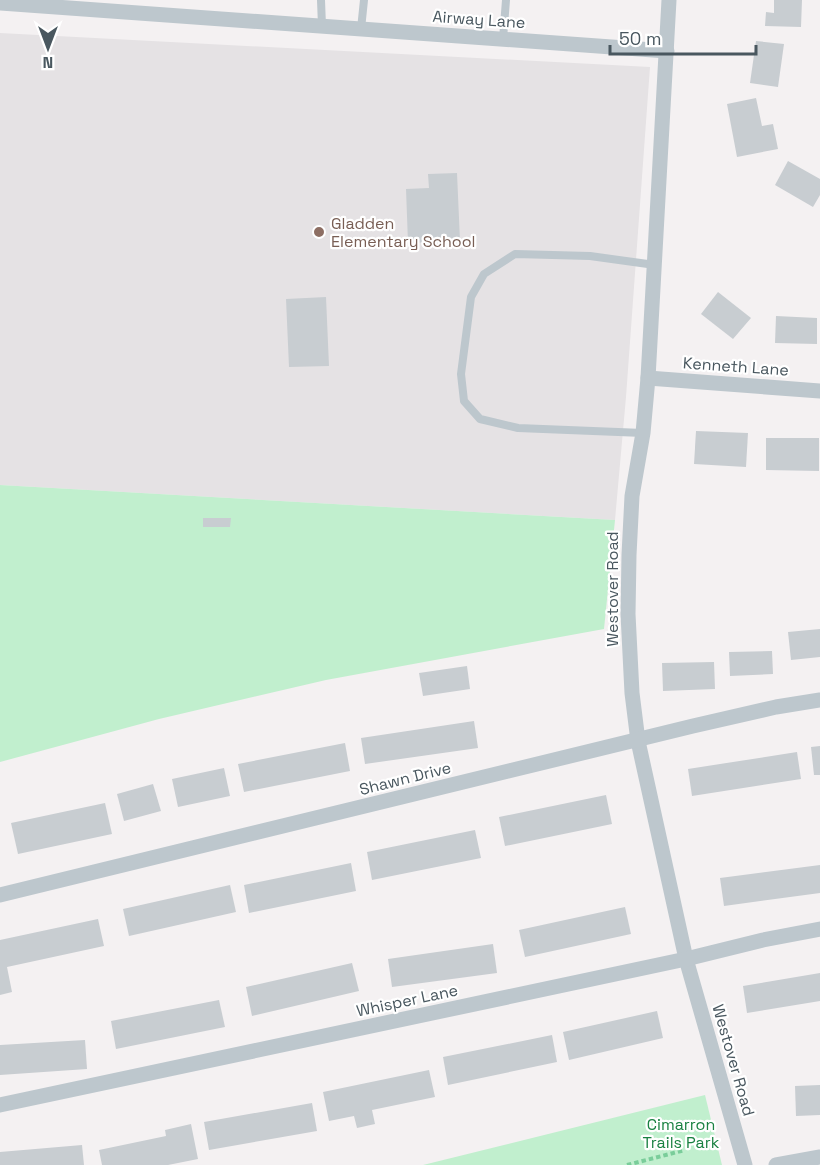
<svg xmlns="http://www.w3.org/2000/svg" width="820" height="1165" viewBox="0 0 820 1165" font-family="'Space Grotesk',sans-serif">
<rect width="100%" height="100%" fill="#f4f1f2"/>
<!-- education -->
<path fill="#e5e2e4" d="M0 33 650 67 626 397 615 520 0 485Z"/>
<!-- green -->
<g fill="#c1efce">
<path d="M0 485 615 520 604 629 326 680 159 719 0 762Z"/>
<path d="M705 1095 722 1165H423Z"/>
</g>
<!-- building -->
<g fill="#c8cdd1">
<path d="M774 0H802L801 27 765 26 766 12 774 13Z"/>
<path d="M756 41 784 44 778 87 750 83Z"/>
<path d="M756 98 762 126 773 124 778 149 737 157 727 104Z"/>
<path d="M788 161 820 179V195L813 207 775 185Z"/>
<path d="M457 173 460 241 408 243 406 189 429 188 428 174Z"/>
<path d="M718 292 751 318 733 339 701 314Z"/>
<path d="M326 297 329 366 289 367 286 299Z"/>
<path d="M776 316 817 318V344L775 343Z"/>
<path d="M696 431 748 433 746 467 694 464Z"/>
<path d="M766 438H819V471L766 470Z"/>
<path d="M203 518H231L230 527H203Z"/>
<path d="M820 629V657L791 660 788 632Z"/>
<path d="M772 651 773 674 730 676 729 652Z"/>
<path d="M714 662 715 689 663 691 662 663Z"/>
<path d="M467 666 470 689 423 696 419 673Z"/>
<path d="M474 721 478 748 365 764 361 738Z"/>
<path d="M345 743 350 771 244 792 238 764Z"/>
<path d="M820 746V775H814L811 747Z"/>
<path d="M797 752 801 779 692 796 688 769Z"/>
<path d="M224 768 230 796 178 807 172 779Z"/>
<path d="M153 784 161 811 124 821 117 794Z"/>
<path d="M606 795 612 824 505 846 499 817Z"/>
<path d="M105 803 112 834 18 854 11 823Z"/>
<path d="M475 830 481 858 372 880 367 852Z"/>
<path d="M351 863 356 891 249 913 244 885Z"/>
<path d="M820 865V893L724 906 720 878Z"/>
<path d="M230 885 236 912 129 936 123 909Z"/>
<path d="M625 907 631 934 525 957 519 930Z"/>
<path d="M98 919 104 946 7 967 12 992 0 995V940Z"/>
<path d="M493 944 497 973 392 987 388 959Z"/>
<path d="M352 963 359 991 252 1016 246 987Z"/>
<path d="M820 973V1001L747 1013 743 986Z"/>
<path d="M219 1000 225 1027 116 1049 111 1021Z"/>
<path d="M657 1011 663 1038 569 1060 563 1032Z"/>
<path d="M552 1035 557 1062 448 1085 443 1057Z"/>
<path d="M85 1040 87 1069 0 1075V1045Z"/>
<path d="M429 1070 435 1097 372 1110 375 1124 357 1128 354 1116 329 1121 323 1092Z"/>
<path d="M820 1085V1115L796 1116 795 1086Z"/>
<path d="M312 1103 317 1131 209 1150 204 1122Z"/>
<path d="M191 1124 198 1159 168 1165H102L99 1150 166 1136 165 1130Z"/>
<path d="M82 1145 84 1165H0V1152Z"/>
</g>
<g fill="none" stroke-linecap="round" stroke-linejoin="round">
<!-- path -->
<path stroke="#7acd9a" stroke-width="4" stroke-dasharray="4.5 3" stroke-linecap="butt" d="M627 1165 685 1150"/>
<!-- lane -->
<g stroke="#bdc7cd" stroke-width="8">
<path d="M321 0 322 26"/>
<path d="M361 29 364 0"/>
<path d="M503 39 506 0"/>
<path d="M643 433 518 428 480 419 464 401 461 374 471 297 484 274 515 254 590 256 655 265"/>
</g>
<!-- street -->
<g stroke="#bdc7cd" stroke-width="15">
<path d="M669 0 648 378 643 433 632 496 629 555 628 614 632 693 638 741 686 959 745 1165"/>
<path d="M0 3 667 51"/>
<path d="M648 378 820 391"/>
<path d="M0 895 693 726 776 707 820 700"/>
<path d="M0 1105 686 959 763 940 820 929"/>
<path d="M776 1165 820 1157"/>
</g>
</g>
<!-- markers -->
<circle fill="#8d6e63" stroke="#fff" stroke-width="2" cx="319" cy="232" r="6"/>
<g text-anchor="middle" stroke-width="4.5" stroke-linejoin="round" paint-order="stroke">
<!-- street labels -->
<g font-size="16" fill="#49575f" stroke="#fff">
<text transform="translate(479 19) rotate(4)" y="6">Airway Lane</text>
<text transform="translate(736 366) rotate(4)" y="6">Kenneth Lane</text>
<text transform="translate(612 589) rotate(-90)" y="6">Westover Road</text>
<text transform="translate(405 778) rotate(-14)" y="6">Shawn Drive</text>
<text transform="translate(407 1000) rotate(-12)" y="6">Whisper Lane</text>
<text transform="translate(734 1060) rotate(74)" y="6">Westover Road</text>
</g>
<!-- education labels -->
<g font-size="16" fill="#785e54" stroke="#fff" text-anchor="start">
<text x="331" y="229">Gladden<tspan x="331" dy="18">Elementary School</tspan></text>
</g>
<!-- park labels -->
<g font-size="16" fill="#198141" stroke="#fff">
<text x="681" y="1130">Cimarron<tspan x="681" dy="18">Trails Park</tspan></text>
</g>
</g>
<!-- north arrow -->
<g transform="translate(48 48) rotate(180)" stroke="#ffffff" stroke-width="4.5" paint-order="stroke">
<path d="M0-4.5L10 22L0 15L-10 22Z" fill="#49575f"/>
<text y="-9" font-size="16" font-weight="bold" text-anchor="middle" fill="#49575f">N</text>
</g>
<!-- scale -->
<path d="M610 45v9h146v-9" fill="none" stroke="#49575f" stroke-width="3"/>
<text x="619" y="45" font-size="18" fill="#49575f" stroke="#ffffff" stroke-width="4.5" paint-order="stroke">50 m</text>
</svg>
